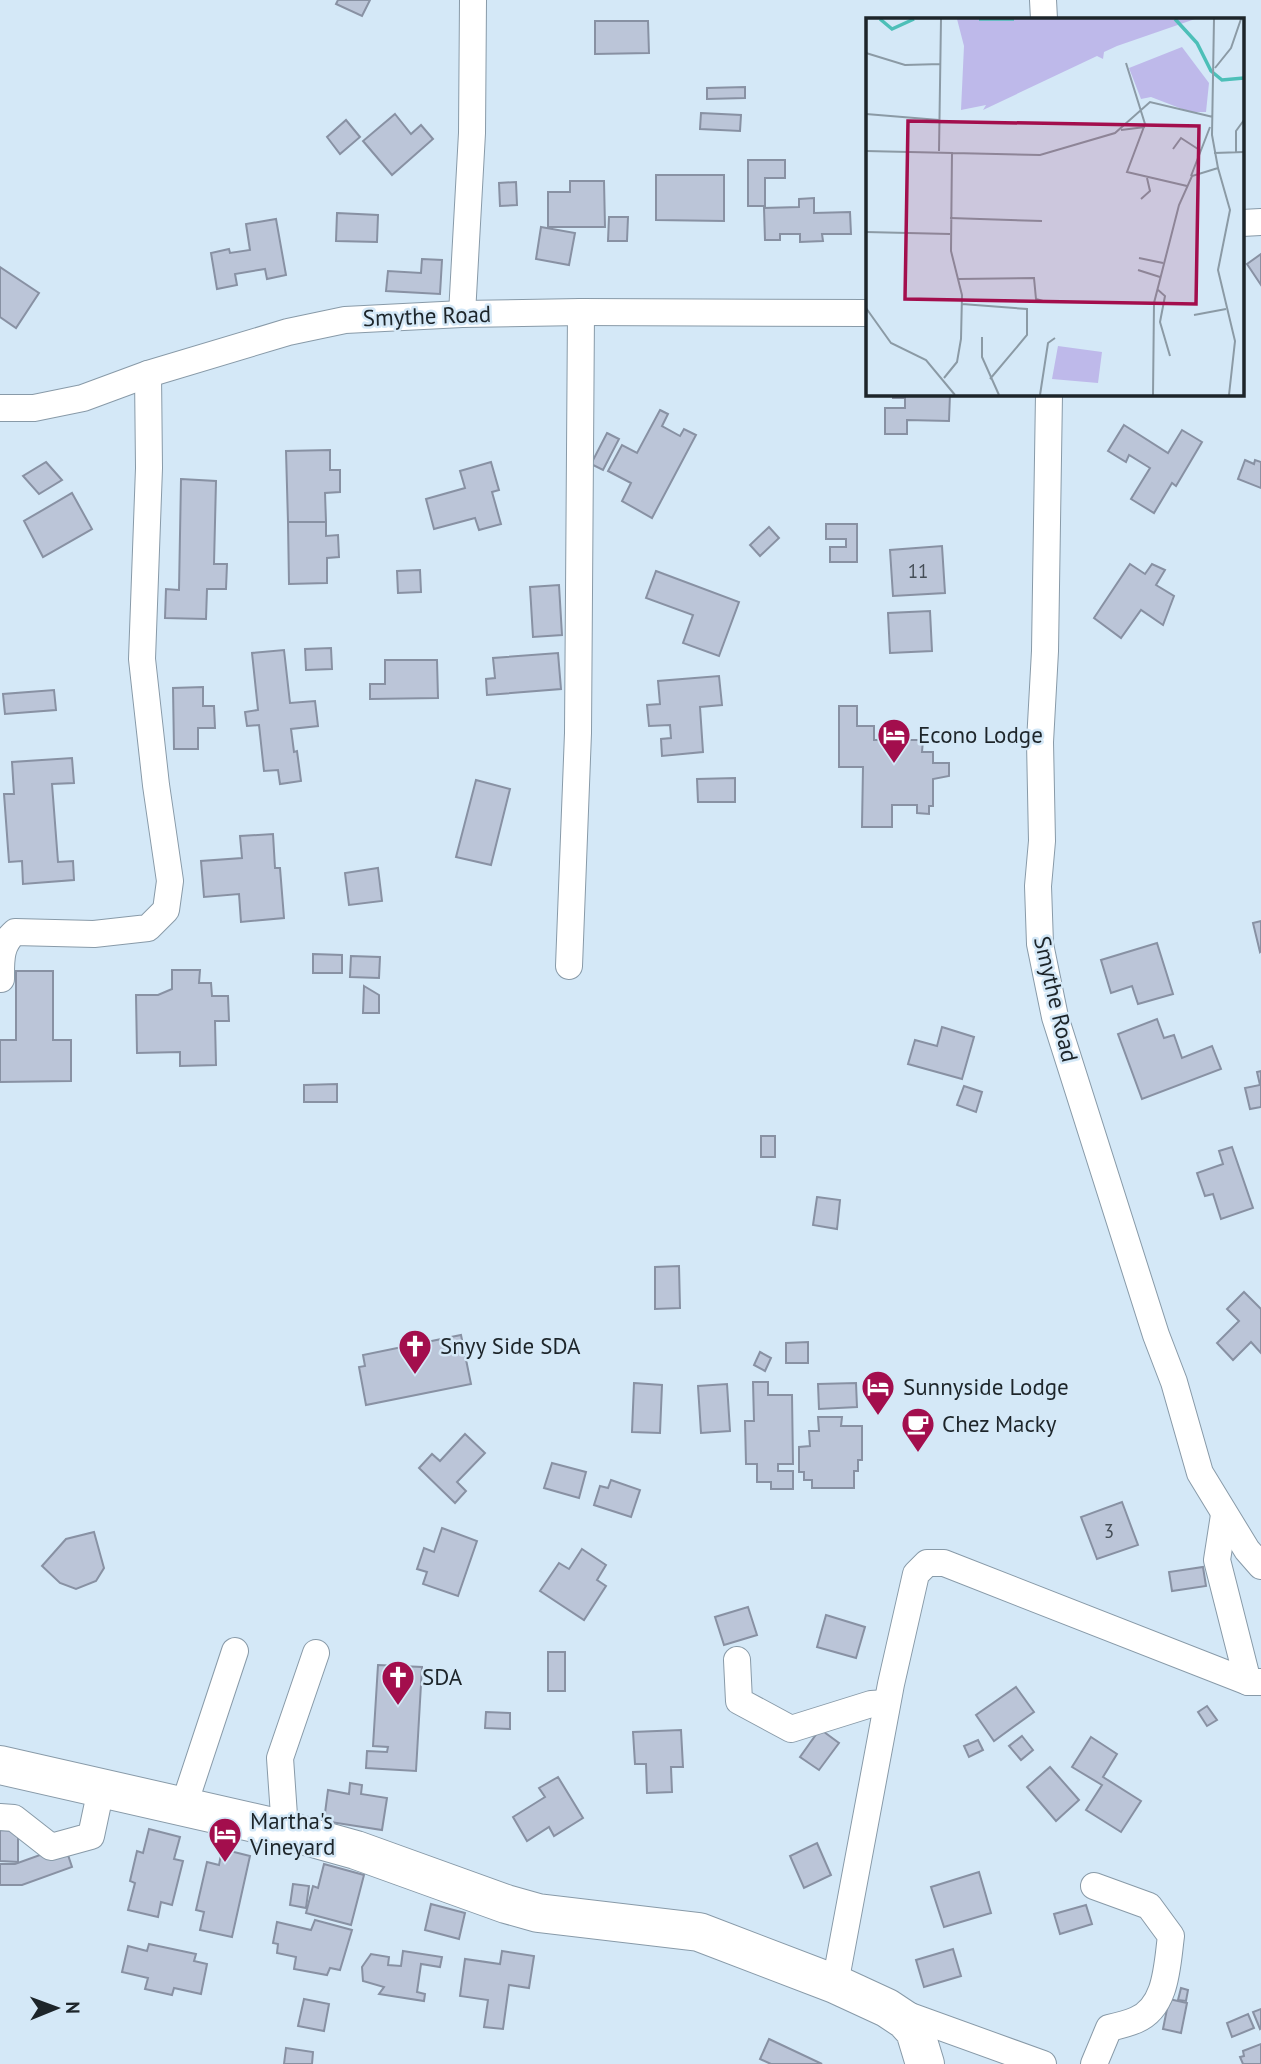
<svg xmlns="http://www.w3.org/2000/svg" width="1261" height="2064" viewBox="0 0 1261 2064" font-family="'PT Sans',sans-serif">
<rect width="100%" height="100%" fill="#d4e8f7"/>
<!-- building -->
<g fill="#bbc5d8" stroke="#8891a3" stroke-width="2">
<path d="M338 0H370L362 16 336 4Z"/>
<path d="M595 21H648L649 53 595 54Z"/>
<path d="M745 87V98L707 99V88Z"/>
<path d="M701 113 741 115 740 131 700 129Z"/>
<path d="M395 114 411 134 421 125 433 139 392 175 363 141Z"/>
<path d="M346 120 360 137 340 154 327 137Z"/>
<path d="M748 160H785V178H765V206H748Z"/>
<path d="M656 175H724V221L656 220Z"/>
<path d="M570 181H604L605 227H548V192H570Z"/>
<path d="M516 182 517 205 500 206 499 183Z"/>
<path d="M814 198V213L850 212 851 234H822L823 241 800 242V234H780V240H765L764 208 799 207V199Z"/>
<path d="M337 213 378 215 377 242 336 241Z"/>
<path d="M609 217H628L627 241H608Z"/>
<path d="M276 219 286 275 267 279 265 269 235 274 237 285 217 289 211 253 229 249 230 253 250 250 246 224Z"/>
<path d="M541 227 575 233 569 265 536 259Z"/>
<path d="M1261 254V285L1247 264Z"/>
<path d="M422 259 442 260 440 294 386 291 388 271 421 273Z"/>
<path d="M0 267 39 293 16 328 0 317Z"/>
<path d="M893 394H950L949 421 907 420V434H885V408H905V398H893Z"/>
<path d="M660 410 668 414 662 426 680 436 684 429 696 435 652 518 622 501 631 483 608 471 622 445 637 453Z"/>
<path d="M1124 425 1168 453 1182 430 1202 442 1176 486 1172 483 1154 513 1131 499 1150 468 1129 455 1126 462 1108 451Z"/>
<path d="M607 433 619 439 603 470 591 464Z"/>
<path d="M330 450V470H340V492L325 493 326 522H288L286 451Z"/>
<path d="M1245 460 1254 464 1255 460 1261 462V488L1238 479Z"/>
<path d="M46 462 62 480 39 494 23 476Z"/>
<path d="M491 462 499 490 492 492 501 524 479 530 475 518 434 529 426 499 465 488 460 471Z"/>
<path d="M181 479 216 481 214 564H227L226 589H207L206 619 165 618 166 589 179 590Z"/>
<path d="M72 493 92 529 43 557 24 521Z"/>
<path d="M288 522H326V536L338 535 339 557 327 558V583L289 584Z"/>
<path d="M826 524H857V562H830V547H846V539H826Z"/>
<path d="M769 527 779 538 760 556 750 545Z"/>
<path d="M942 546 945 593 893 596 890 550Z"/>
<path d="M1130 564 1145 574 1152 564 1165 570 1156 585 1174 596 1163 625 1141 610 1121 638 1094 618Z"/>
<path d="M420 570 421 592 398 593 397 571Z"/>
<path d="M656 571 739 602 719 656 683 643 693 615 646 598Z"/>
<path d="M559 585 562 635 533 637 530 587Z"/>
<path d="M930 611 932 651 890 653 888 613Z"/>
<path d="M331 648 332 669 306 670 305 649Z"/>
<path d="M284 650 290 703 315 701 318 726 291 729 294 752 297 751 301 781 280 784 278 770 264 771 259 725 247 726 245 712 258 710 252 653Z"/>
<path d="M558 653 561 689 487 695 486 679 495 678 493 658Z"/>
<path d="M385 660H437L438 698 370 699V684H385Z"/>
<path d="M719 676 722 705 700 707 703 752 662 756 661 739 671 738 670 725 649 726 647 705 660 704 658 681Z"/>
<path d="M203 687V706H214L215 728H198V749H174L173 688Z"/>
<path d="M54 690 56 710 5 714 3 694Z"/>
<path d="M839 706H857V726H874V740H923L922 752H933V763H949V776L933 779V806H929V814L917 813V805H892V827H862L863 767H839Z"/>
<path d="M72 758 74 783 52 784 58 862 73 861 74 880 23 884 22 861 9 862 4 794H14L12 762Z"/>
<path d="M735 778V802H698L697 779Z"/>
<path d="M476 780 510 789 491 865 456 857Z"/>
<path d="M273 834 275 868H280L284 918 241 922 239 894 204 897 201 861 242 858 240 836Z"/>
<path d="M378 868 382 901 349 905 345 873Z"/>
<path d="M1261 921V951L1260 952 1253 923Z"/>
<path d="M1157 943 1173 994 1138 1004 1132 986 1111 993 1101 960Z"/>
<path d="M313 954 342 955V973H313Z"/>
<path d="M351 956 380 957 379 978 350 977Z"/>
<path d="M172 970H200L199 983H211L212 996H228L229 1021H215L216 1065 180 1066V1052L137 1053 136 995H158L172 989Z"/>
<path d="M16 971H53V1040H71V1081L0 1082V1040H16Z"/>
<path d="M364 986 379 995V1013H363Z"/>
<path d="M1157 1019 1164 1038 1174 1035 1182 1058 1212 1046 1221 1069 1142 1099 1118 1034Z"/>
<path d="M942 1027 974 1037 962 1079 908 1064 915 1040 937 1046Z"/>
<path d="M1261 1071V1107L1250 1109 1245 1088 1260 1085 1257 1072Z"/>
<path d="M337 1084V1102H304V1085Z"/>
<path d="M964 1086 982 1092 976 1112 957 1105Z"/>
<rect x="761" y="1136" width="14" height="21"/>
<path d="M1232 1147 1253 1208 1221 1219 1213 1194 1205 1196 1197 1173 1223 1164 1219 1151Z"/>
<path d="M817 1197 840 1200 837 1229 813 1225Z"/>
<path d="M679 1266 680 1308 655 1309V1267Z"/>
<path d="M1244 1292 1261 1309V1353L1251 1342 1233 1360 1217 1343 1239 1321 1227 1309Z"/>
<path d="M461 1335 471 1384 366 1405 359 1367 365 1366 363 1355Z"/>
<path d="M808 1342V1363H786V1343Z"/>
<path d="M760 1352 771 1358 765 1371 754 1365Z"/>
<path d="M753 1382H768V1395H792L793 1464H778V1471H793V1489H771V1482H757V1464H746L745 1421H754Z"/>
<path d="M634 1383 662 1385 660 1433 632 1432Z"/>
<path d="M856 1383 857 1407 819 1409 818 1384Z"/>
<path d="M727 1384 730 1431 701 1433 698 1386Z"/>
<path d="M818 1417H842L841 1426H862V1460H858V1471H854V1488H812V1480H804V1472H799V1447L810 1446 809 1431H819Z"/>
<path d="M465 1434 485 1453 457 1482 466 1491 455 1503 419 1468 432 1454 440 1461Z"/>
<path d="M552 1463 586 1472 579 1498 544 1488Z"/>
<path d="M611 1480 640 1490 631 1517 594 1505 600 1486 608 1488Z"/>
<path d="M1122 1502 1138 1545 1097 1559 1081 1517Z"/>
<path d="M442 1528 477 1541 458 1596 423 1584 427 1572 417 1569 424 1548 434 1552Z"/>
<path d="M94 1532 104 1568 96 1581 76 1589 60 1583 42 1566 66 1539Z"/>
<path d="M582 1549 606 1565 597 1580 606 1586 584 1620 540 1591 559 1563 569 1569Z"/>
<path d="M1203 1567 1206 1586 1172 1591 1169 1572Z"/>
<path d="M748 1607 757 1635 724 1645 715 1617Z"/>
<path d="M826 1615 865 1627 856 1658 817 1647Z"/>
<rect x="548" y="1652" width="17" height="39"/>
<path d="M378 1665 422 1667 416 1771 366 1768 367 1751 387 1752 388 1747 373 1746Z"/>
<path d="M1016 1687 1034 1712 994 1741 976 1715Z"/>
<path d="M1207 1706 1217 1720 1207 1726 1198 1712Z"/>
<path d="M486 1712 510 1713V1729L485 1728Z"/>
<path d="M820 1729 839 1743 819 1770 800 1757Z"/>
<path d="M681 1730 683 1767H671L672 1792 647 1793 646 1764H635L633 1732Z"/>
<path d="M1022 1736 1033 1750 1021 1760 1009 1746Z"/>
<path d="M1091 1737 1117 1754 1103 1777 1141 1801 1121 1832 1086 1810 1102 1785 1072 1767Z"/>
<path d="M978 1740 983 1750 969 1757 964 1746Z"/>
<path d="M1050 1767 1079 1800 1056 1821 1027 1787Z"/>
<path d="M558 1777 583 1818 554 1836 549 1827 527 1841 513 1817 545 1797 539 1788Z"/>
<path d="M350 1783 362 1785 361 1794 387 1798 382 1830 324 1821 328 1790 349 1794Z"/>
<path d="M149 1829 180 1837 174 1859 183 1861 172 1905 161 1902 158 1917 128 1910 135 1883 130 1881 137 1851 143 1853Z"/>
<path d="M0 1830 18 1831V1862L0 1861Z"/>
<path d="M817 1843 831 1875 804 1888 790 1856Z"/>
<path d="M65 1846 72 1867 22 1885H0V1864H15Z"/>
<path d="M222 1849 250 1856 232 1937 200 1930 204 1912 196 1910 207 1862 219 1865Z"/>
<path d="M324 1864 364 1875 351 1925 306 1913 313 1886 318 1888Z"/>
<path d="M979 1872 991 1913 944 1927 931 1887Z"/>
<path d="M293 1884 309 1886 306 1908 290 1905Z"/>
<path d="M431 1904 465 1913 459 1939 425 1930Z"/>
<path d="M1086 1905 1092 1924 1060 1934 1054 1914Z"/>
<path d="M315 1920 352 1930 340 1970 330 1968 327 1975 294 1969 296 1957 277 1953 278 1944 273 1943 277 1922 311 1930Z"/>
<path d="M149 1944 196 1954 194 1961 207 1964 201 1994 174 1988 172 1995 145 1989 148 1978 122 1972 128 1946 147 1951Z"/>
<path d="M953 1949 961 1976 924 1987 916 1960Z"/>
<path d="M403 1951 442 1957 440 1967 421 1964 417 1992 425 1994 424 2001 379 1994 384 1987 363 1981 362 1967 371 1954 389 1957 388 1965 401 1966Z"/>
<path d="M502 1951 534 1956 529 1988 509 1985 503 2029 484 2027 488 2000 460 1996 465 1959 500 1964Z"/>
<path d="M1181 1988 1188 1990 1186 2001 1178 2000Z"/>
<path d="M304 1999 329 2004 324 2031 298 2026Z"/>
<path d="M1169 1999 1187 2003 1181 2033 1163 2029Z"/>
<path d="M1261 2009V2028L1260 2029 1253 2012Z"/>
<path d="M1248 2014 1254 2028 1232 2037 1227 2023Z"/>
<path d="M769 2039 822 2064H771L760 2059Z"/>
<path d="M1261 2044V2064H1243L1240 2057 1244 2056 1243 2051Z"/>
<path d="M286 2048 313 2052 312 2064H284Z"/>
</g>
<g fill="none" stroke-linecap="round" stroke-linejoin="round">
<defs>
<g id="minor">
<path d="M1043 0 1044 19"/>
<path d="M1242 223 1261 222"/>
<path d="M462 314 472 133 473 0"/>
<path d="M1049 394 1045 651 1040 742 1042 841 1038 886 1040 944 1055 1017 1156 1335 1174 1382 1200 1473 1247 1550 1261 1566"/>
<path d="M0 408H34L83 398 148 374 288 332 345 320 462 314 581 312 867 313"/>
<path d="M569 966 578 733 581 312"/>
<path d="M1 979C1 960 0 945 15 932L94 934 148 928 166 910 170 881 156 785 142 659 149 468 148 374"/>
<path d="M1224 1515 1217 1560 1248 1682"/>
<path d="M737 1660 739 1701 791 1729 871 1704 887 1703"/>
<path d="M183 1808 235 1651"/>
<path d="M0 1817 14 1818 51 1847 91 1836 101 1789"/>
<path d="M285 1830 280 1758 316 1653"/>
<path d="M835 1984 891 1684 916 1574 927 1563H944L1248 1682H1261"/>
<path d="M899 2012 1043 2064"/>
<path d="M1094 2064 1109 2028C1118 2026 1127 2024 1136 2020 1167 2007 1167 1965 1171 1936L1149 1906 1094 1886"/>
</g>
<path id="highway" d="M0 1765 277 1828 356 1850 506 1904 538 1913 699 1932 835 1984 887 2008 905 2020 915 2031 925 2064"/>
</defs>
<!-- minor casing -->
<use href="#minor" stroke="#889aa8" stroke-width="28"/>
<!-- highway casing -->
<use href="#highway" stroke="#889aa8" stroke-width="40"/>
<!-- minor -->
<use href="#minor" stroke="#fff" stroke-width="26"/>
<!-- highway -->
<use href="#highway" stroke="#fff" stroke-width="38"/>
</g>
<!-- icons -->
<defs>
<symbol id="hotel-pin" viewBox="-11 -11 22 30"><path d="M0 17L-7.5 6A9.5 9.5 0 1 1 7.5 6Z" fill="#a30e4d" stroke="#d4e8f7"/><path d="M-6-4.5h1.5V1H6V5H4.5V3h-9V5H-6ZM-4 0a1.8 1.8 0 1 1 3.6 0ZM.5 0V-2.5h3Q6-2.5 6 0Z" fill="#fff"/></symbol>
<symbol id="church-pin" viewBox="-11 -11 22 30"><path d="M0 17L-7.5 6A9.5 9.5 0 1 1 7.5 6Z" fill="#a30e4d" stroke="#d4e8f7"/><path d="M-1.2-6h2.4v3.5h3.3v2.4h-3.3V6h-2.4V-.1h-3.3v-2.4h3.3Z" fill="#fff"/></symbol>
<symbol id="cafe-pin" viewBox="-11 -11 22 30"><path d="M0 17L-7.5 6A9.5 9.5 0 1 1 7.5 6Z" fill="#a30e4d" stroke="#d4e8f7"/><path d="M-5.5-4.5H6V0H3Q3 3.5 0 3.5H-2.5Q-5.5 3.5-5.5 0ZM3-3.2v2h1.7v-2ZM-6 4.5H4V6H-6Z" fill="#fff"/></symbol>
</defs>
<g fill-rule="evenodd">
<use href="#hotel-pin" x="875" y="716" width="38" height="52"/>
<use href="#church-pin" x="396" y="1327" width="38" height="52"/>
<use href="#hotel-pin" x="859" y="1368" width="38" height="52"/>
<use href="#cafe-pin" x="899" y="1405" width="38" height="52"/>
<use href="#church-pin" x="379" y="1658" width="38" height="52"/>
<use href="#hotel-pin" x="206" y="1815" width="38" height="52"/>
</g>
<g text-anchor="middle" stroke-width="5" stroke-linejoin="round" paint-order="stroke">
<!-- number labels -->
<g font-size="19" fill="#444d56">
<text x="918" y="578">11</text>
<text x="1109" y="1538">3</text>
</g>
<!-- street labels -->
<g font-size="23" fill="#1d252a" stroke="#d4e8f7">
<text transform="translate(427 316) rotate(-2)" y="8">Smythe Road</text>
<text transform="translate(1056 999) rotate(77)" y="8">Smythe Road</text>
</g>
<!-- poi labels -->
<g font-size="23" fill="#1d252a" stroke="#d4e8f7" text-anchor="start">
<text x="918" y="743">Econo Lodge</text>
<text x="440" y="1354">Snyy Side SDA</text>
<text x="903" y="1395">Sunnyside Lodge</text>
<text x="942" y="1432">Chez Macky</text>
<text x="422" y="1685">SDA</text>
<text x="250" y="1829">Martha's<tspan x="250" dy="26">Vineyard</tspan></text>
</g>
</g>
<!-- overview -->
<g transform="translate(866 18)">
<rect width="378" height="378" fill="#d4e8f7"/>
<path d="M91 1H329L251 28 238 34 237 41 231 38 117 92 120 87 95 92 98 28ZM316 29 343 65 340 94H324L285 79 275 81 263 50ZM192 328 236 334 232 365 186 361Z" fill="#beb9ea"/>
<path fill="none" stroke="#4dbfb8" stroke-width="3.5" d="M14 1 26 11 48 1M113 1H148M309 1 331 25 345 53 356 62 378 60"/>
<path fill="none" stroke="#8b9aa5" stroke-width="2" d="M0 35 39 47 75 46M260 45 279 106 261 154 321 168M349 50 365 30 375 1M0 96 73 102M255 112 279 109M307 131 315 120 335 133M0 133 174 137 249 115 284 84 347 99M73 133 75 1M370 134V113L378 102M348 135 378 134M352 150 364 192 352 252 369 323 363 377M325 158 344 109M275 181 284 173 281 160M84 200 176 203M0 214 84 216M273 240 297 245M272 252 294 259M92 261 168 260 170 281 177 283M291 271 299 278 294 304 304 338M96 286 161 291V317L124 361M0 290 25 325 60 342 89 377M328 297 360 291M116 319V339L133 377M78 360 91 344 95 321 96 277 85 233 86 134M174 377 182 325 189 320M287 377 288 285 313 187 326 158 352 150 346 117 348 1"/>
<path fill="#a30e4d" fill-opacity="0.15" stroke="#a30e4d" stroke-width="3.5" d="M42 103 333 108 330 286 39 281Z"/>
<rect width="378" height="378" fill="none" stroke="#1d252a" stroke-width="3.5"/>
</g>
<!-- north arrow -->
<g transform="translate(56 2008) rotate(89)" stroke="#d4e8f7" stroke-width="5" paint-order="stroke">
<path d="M0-5L12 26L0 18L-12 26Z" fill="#1d252a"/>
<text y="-10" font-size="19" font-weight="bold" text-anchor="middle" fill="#1d252a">N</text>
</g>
</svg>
